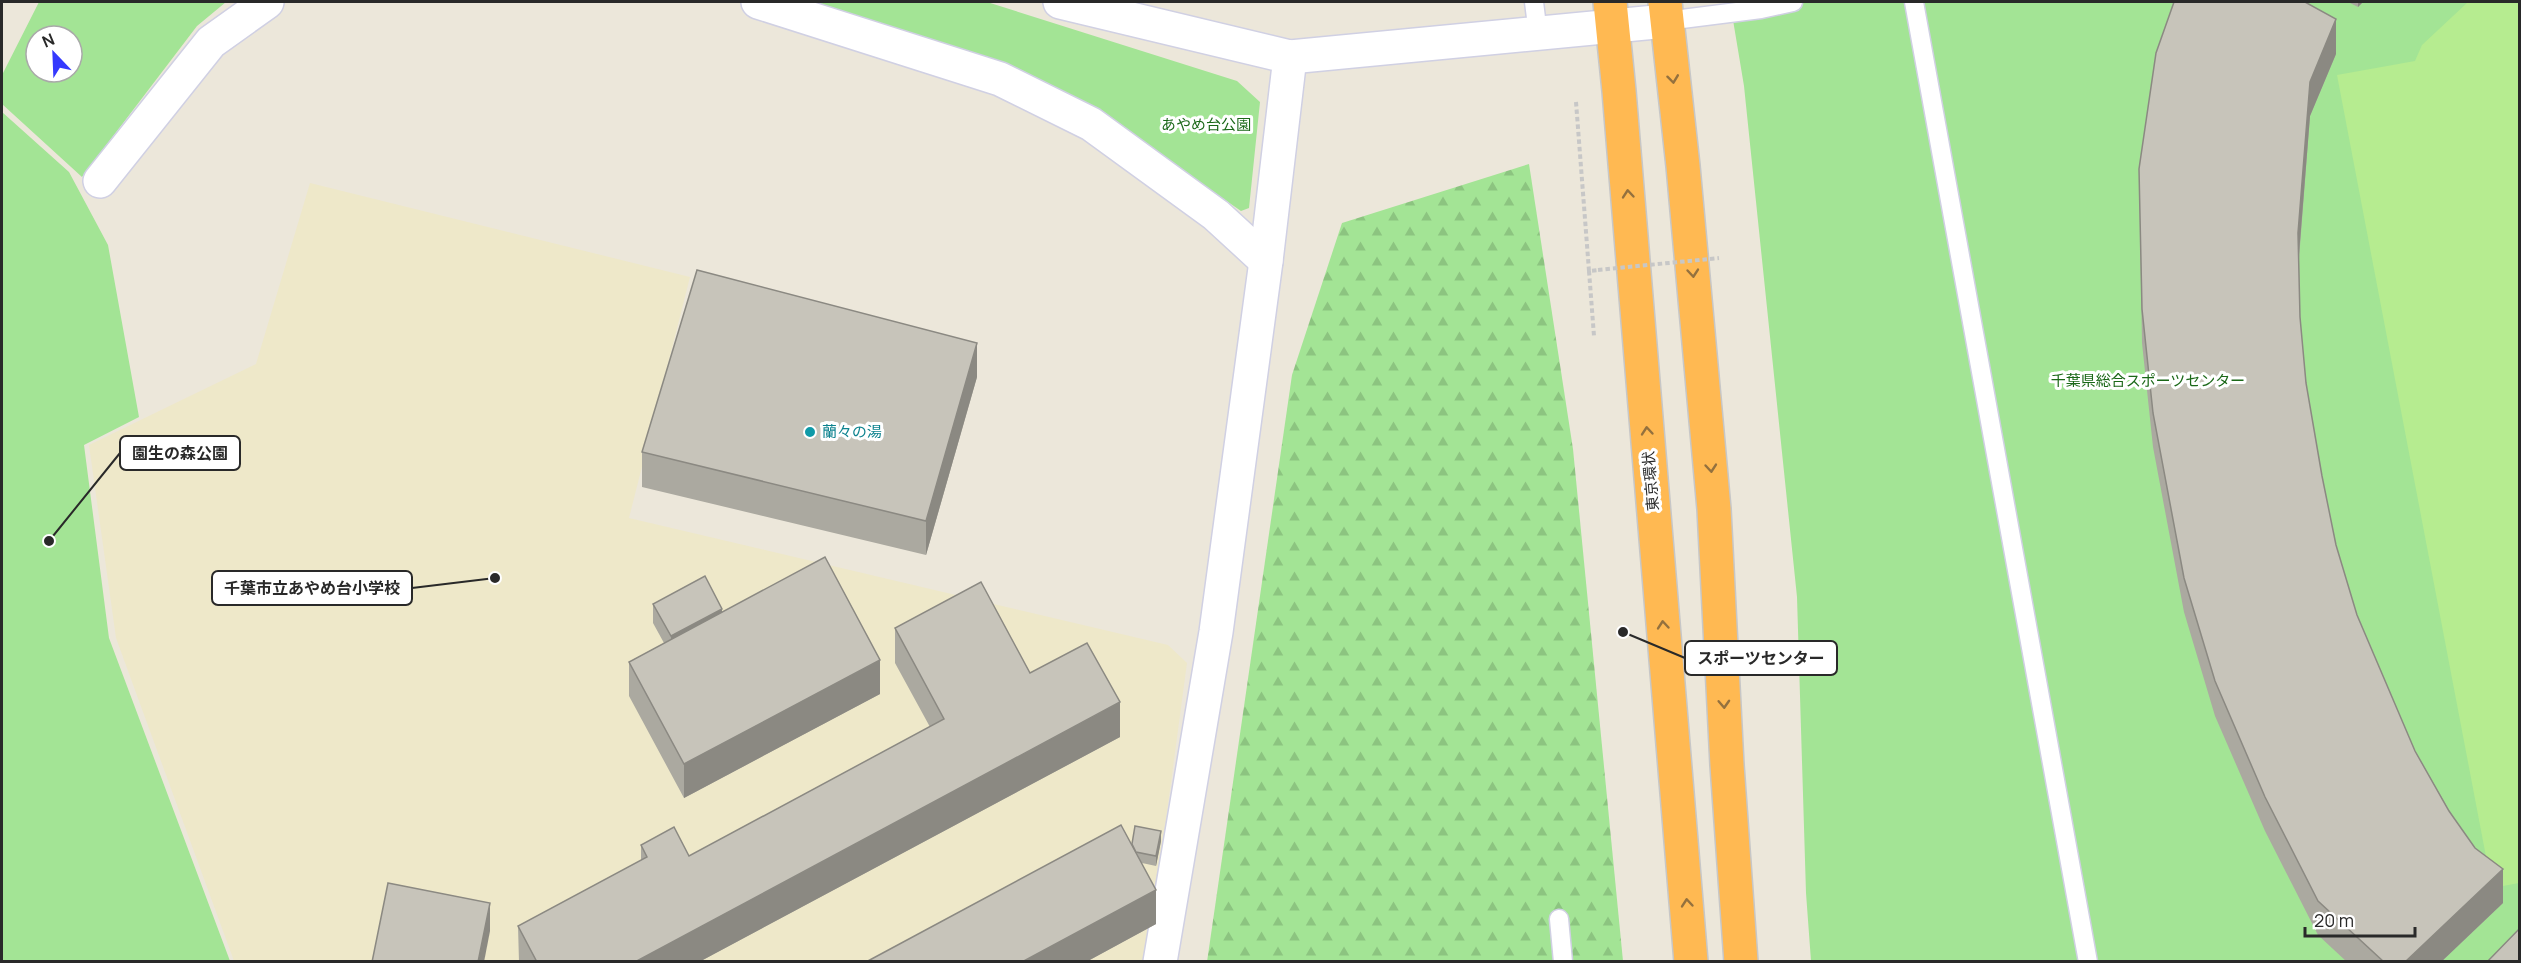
<svg xmlns="http://www.w3.org/2000/svg" width="2521" height="963" viewBox="0 0 2521 963" font-family="Manrope,'Noto Sans JP',sans-serif">
<defs>
<pattern id="forest-firs" width="22" height="20" patternUnits="userSpaceOnUse" patternTransform="scale(1.5)"><rect width="22" height="20" fill="#a3e495"/><path d="M5 1l3.5 6h-7zM16 11l3.5 6h-7z" fill="#8cc480"/></pattern>
</defs>
<rect width="100%" height="100%" fill="#ece7da"/>
<!-- education -->
<path fill="#eee8c9" d="M310 183 690 277 629 518 1168 645 1187 663 1147 961H234L116 638 89 445 256 364Z"/>
<!-- forest -->
<path fill="url(#forest-firs)" d="M1529 164 1573 449 1623 961 1207 962 1292 375 1342 223Z"/>
<!-- park -->
<g fill="#a3e495" fill-rule="evenodd">
<path d="M39 2H226L197 26 82 177 2 104V75ZM36 36H72V72H36Z"/>
<path d="M805 2H987L1237 81 1260 102 1249 208 1241 211 1101 114Z"/>
<path d="M1730 2H2519V961H1811L1806 893 1797 597 1744 86Z"/>
<path d="M2 112 69 172 108 245 139 417 84 445 109 638 230 961H2Z"/>
</g>
<!-- pitch -->
<path fill="#b6ec90" d="M2468 2H2519V883L2492 888 2337 75 2415 61 2422 45Z"/>
<g fill="none" stroke-linecap="round" stroke-linejoin="round">
<defs>
<g id="lane">
<path d="M1534 2 1538 34"/>
<path d="M1914 2 2088 962"/>
<path d="M1666 21 1761 9 1793 2"/>
<path d="M1559 919 1563 962"/>
</g>
<g id="street">
<path d="M758 2 1000 79 1091 124 1216 215 1266 261"/>
<path d="M100 181 211 42 267 2"/>
<path d="M1160 962 1216 632 1266 261 1290 57"/>
</g>
<path id="secondary" d="M1060 2 1290 57 1666 21"/>
<g id="highway">
<path d="M1610 2 1619 91 1691 962"/>
<path d="M1665 2 1683 166 1714 509 1727 765 1741 962"/>
</g>
</defs>
<!-- lane casing -->
<use href="#lane" stroke="#d0d0e3" stroke-width="21"/>
<!-- street casing -->
<use href="#street" stroke="#d0d0e3" stroke-width="36"/>
<!-- secondary casing -->
<use href="#secondary" stroke="#d0d0e3" stroke-width="36"/>
<!-- highway casing -->
<use href="#highway" stroke="#c7c7c7" stroke-width="36"/>
<!-- path -->
<g stroke="#c7c7c7" stroke-width="4" stroke-dasharray="4.5 3" stroke-linecap="butt">
<path d="M1576 102 1589 271 1598 270"/>
<path d="M1589 271 1594 336"/>
</g>
<!-- lane -->
<use href="#lane" stroke="#fff" stroke-width="18"/>
<!-- street -->
<use href="#street" stroke="#fff" stroke-width="33"/>
<!-- secondary -->
<use href="#secondary" stroke="#fff" stroke-width="33"/>
<!-- highway -->
<use href="#highway" stroke="#ffb952" stroke-width="33"/>
<!-- path-bridge -->
<path stroke="#c7c7c7" stroke-width="4" stroke-dasharray="4.5 3" stroke-linecap="butt" d="M1598 270 1719 258"/>
</g>
<!-- wall -->
<g fill="#aba9a0">
<path d="M2348 2H2363L2358 7Z"/>
<path d="M2336 54 2310 116 2299 259 2300 317 2306 383 2322 476 2336 545 2357 615 2415 751 2503 903 2441 962H2347L2318 935 2265 831 2215 716 2184 612 2153 447 2142 343 2139 169Z"/>
<path d="M977 377 926 555 642 487V452Z"/>
<path d="M653 604 722 612 880 694 684 798 629 696V662L664 643 653 623Z"/>
<path d="M895 628 1030 673 1120 737 699 962H519L518 926 641 861V845L689 856 930 727 895 663Z"/>
<path d="M1161 841 1156 866 1142 863 1156 924 1086 962H866L1132 844Z"/>
</g>
<!-- shaded-wall -->
<g fill="#8b8982">
<path d="M2358 2H2363L2358 7Z"/>
<path d="M2336 19V54L2310 116 2298 267V233L2310 82Z"/>
<path d="M977 343V377L926 555V521Z"/>
<path d="M722 609V628L671 656V636Z"/>
<path d="M880 660V694L684 798V764Z"/>
<path d="M1120 702V737L699 962H635Z"/>
<path d="M1161 831V841L1156 866V856Z"/>
<path d="M2503 869V903L2441 962H2405Z"/>
<path d="M1156 890V924L1086 962H1022Z"/>
<path d="M490 903V931L484 962H478Z"/>
</g>
<!-- building -->
<g fill="#c7c4ba" stroke="#8b8982" stroke-width="1.5">
<path d="M2174 2H2305L2336 19 2310 82 2298 233 2300 317 2306 383 2322 476 2336 545 2357 615 2415 751 2449 811 2475 848 2503 869 2405 962H2384L2318 901 2265 797 2215 681 2184 578 2153 413 2142 309 2139 169 2156 53Z"/>
<path d="M697 270 977 343 926 521 642 452Z"/>
<path d="M825 557 880 660 684 764 629 662Z"/>
<path d="M705 576 722 609 671 636 653 604Z"/>
<path d="M981 582 1030 673 1087 643 1120 702 635 962H537L518 926 647 857 641 845 674 827 689 856 944 719 895 628Z"/>
<path d="M1121 825 1156 890 1022 962H866Z"/>
<path d="M1135 826 1161 831 1156 856 1136 852 1132 844Z"/>
<path d="M388 883 490 903 478 962H372Z"/>
<path d="M2520 928V962H2487Z"/>
</g>
<!-- one-way arrows -->
<defs><path id="oneway-chevron" d="M-2-3.5L2.5 0L-2 3.5" fill="none" stroke-width="1.6" stroke-linecap="round" stroke-linejoin="round" transform="scale(1.5)"/></defs>
<g stroke="#94713e">
<use href="#oneway-chevron" transform="translate(1673 79) rotate(83)"/>
<use href="#oneway-chevron" transform="translate(1628 194) rotate(-95)"/>
<use href="#oneway-chevron" transform="translate(1693 273) rotate(85)"/>
<use href="#oneway-chevron" transform="translate(1647 431) rotate(-95)"/>
<use href="#oneway-chevron" transform="translate(1711 468) rotate(85)"/>
<use href="#oneway-chevron" transform="translate(1663 625) rotate(-95)"/>
<use href="#oneway-chevron" transform="translate(1724 704) rotate(87)"/>
<use href="#oneway-chevron" transform="translate(1687 903) rotate(-95)"/>
</g>
<!-- markers -->
<circle fill="#0f9aa8" stroke="#fff" stroke-width="2" cx="810" cy="432" r="6"/>
<g text-anchor="middle" stroke-width="6" stroke-linejoin="round" paint-order="stroke">
<!-- park labels -->
<g font-size="15" fill="#1b6818" stroke="#fff">
<text x="1206" y="130">あやめ台公園</text>
<text x="2148" y="386">千葉県総合スポーツセンター</text>
</g>
<!-- culture labels -->
<g font-size="15" fill="#0d838f" stroke="#fff" text-anchor="start">
<text x="822" y="437">蘭々の湯</text>
</g>
<!-- street labels -->
<g font-size="15" fill="#292929" stroke="#fff">
<text transform="translate(1651 481) rotate(-95)" y="5">東京環状</text>
</g>
</g>
<!-- callouts -->
<path fill="none" stroke="#292929" stroke-width="2" d="M49 541L120 453M495 578L412 588M1623 632L1685 658"/>
<g fill="#292929" stroke="#fff" stroke-width="2">
<circle cx="49" cy="541" r="6"/>
<circle cx="495" cy="578" r="6"/>
<circle cx="1623" cy="632" r="6"/>
</g>
<g fill="#fff" stroke="#292929" stroke-width="2">
<rect x="120" y="436" width="120" height="34" rx="6"/>
<rect x="212" y="571" width="200" height="34" rx="6"/>
<rect x="1685" y="641" width="152" height="34" rx="6"/>
</g>
<g font-size="16" text-anchor="middle" font-weight="bold" fill="#292929">
<text x="180" y="459">園生の森公園</text>
<text x="312" y="594">千葉市立あやめ台小学校</text>
<text x="1761" y="664">スポーツセンター</text>
</g>
<!-- border -->
<rect width="2521" height="963" fill="none" stroke="#292929" stroke-width="6"/>
<!-- north arrow -->
<g transform="translate(54 54) rotate(337)"><circle r="28" fill="#ffffff" stroke="#a9a9a9" stroke-width="1.5"/>
<path d="M0-4.5L10 22L0 15L-10 22Z" fill="#3539fe"/>
<text y="-9" font-size="16" font-weight="bold" text-anchor="middle" fill="#292929">N</text>
</g>
<!-- scale -->
<path d="M2305 927v9h110v-9" fill="none" stroke="#292929" stroke-width="3"/>
<text x="2314" y="927" font-size="18" fill="#292929" stroke="#ffffff" stroke-width="4.5" paint-order="stroke">20 m</text>
</svg>
